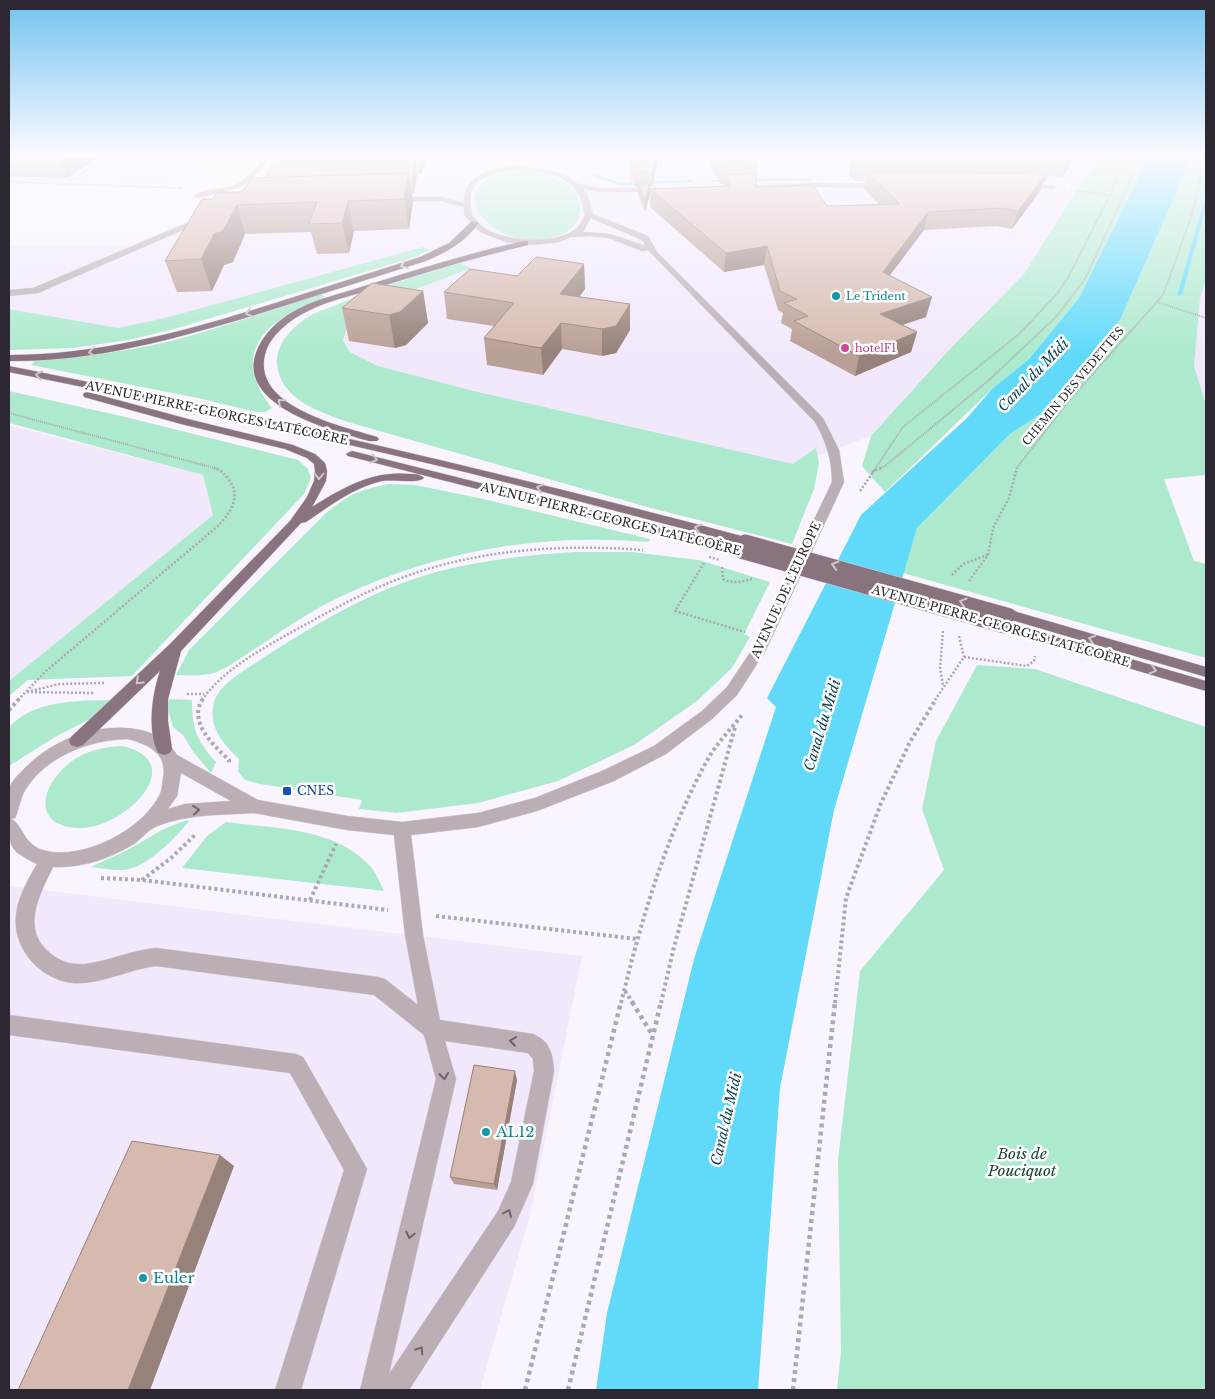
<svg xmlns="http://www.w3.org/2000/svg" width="1215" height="1399" viewBox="0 0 1215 1399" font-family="'Libre Baskerville',serif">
<rect width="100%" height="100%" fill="#f9f4fe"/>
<!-- built -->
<g fill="#f2e8fb">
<path d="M9 157H202L164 186 66 181 62 183 9 181Z"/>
<path d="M277 157H1101L1082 182 1024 274 948 351 871 436 793 465 474 391 378 366 350 352 343 340 348 325 381 302 472 268 423 247 165 318 118 328 9 309V246L132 245 179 225 198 226 253 190Z"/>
<path d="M1206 278V404L1194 366 1200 299Z"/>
<path d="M9 425 203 475 213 515 9 681Z"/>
<path d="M9 886 582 956 530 1215 480 1390H9Z"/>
</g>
<!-- green -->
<g fill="#adeacd">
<path d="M1101 157H1145L1135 185 1079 298 1029 359 992 389 885 492 862 466 871 436 948 351 1024 274 1082 182Z"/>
<path d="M1192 157H1206V278L1200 299 1194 366 1206 404V475L1164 479 1194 561 1206 564V658L903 573 917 528 1010 434 1039 415 1120 320Z"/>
<path d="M514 171C531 171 548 173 562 181 587 197 586 225 558 236 495 258 432 182 514 171Z"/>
<path d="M423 247 431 250 415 257 171 330 128 340 73 348 9 350 10 309 118 328 165 318Z"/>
<path d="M460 263 472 268 381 302 348 325 343 340 350 352 378 366 474 391 793 464 816 448 819 464 814 489 792 544 651 508 351 423C322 413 279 400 277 363 276 344 291 329 306 318 314 313 325 309 334 306 374 288 418 276 460 263Z"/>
<path d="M321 294 325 297C270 317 226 351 272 408L265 412H256L198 398 31 365 35 361C87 357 139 350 190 336 234 323 278 308 321 294Z"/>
<path d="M9 391 121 416 298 460 308 469 311 478 304 494 132 676 28 680 9 696V681L213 515 203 475 9 423Z"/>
<path d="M389 484 415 485 479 498 650 539 649 542C541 533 438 550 340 597 309 611 281 632 253 650 240 658 224 671 210 674 199 676 187 675 176 675L189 650 324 515C347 495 359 490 389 484Z"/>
<path d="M575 552H632L699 560 770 582 744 634 750 637 732 668 697 701 634 745 558 781 478 803 397 813 359 809 362 800 260 784 245 780 238 771 239 759C224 744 210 730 213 707 216 684 246 670 263 658 317 623 374 589 436 572 482 560 528 555 575 552Z"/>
<path d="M977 665 1035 669 1206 727V1390H837L841 1351 838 1160 860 971 944 870 922 809 936 741Z"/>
<path d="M169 699 192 700C192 728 196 740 216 762L211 773 194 753 183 735 173 727 167 707Z"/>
<path d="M110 700 92 718 55 737 9 766V727C35 700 75 701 110 700Z"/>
<path d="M122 746C193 762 122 831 78 828 29 825 42 783 72 761 86 751 104 747 122 746Z"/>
<path d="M190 820C176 837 151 864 129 869 120 872 100 868 90 867 105 860 122 854 136 845 156 834 167 825 190 820Z"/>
<path d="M226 822C275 829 335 827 371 867 376 873 380 883 384 891L182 868 207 836Z"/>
</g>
<!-- water -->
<path fill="#61dafa" d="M1145 157H1192L1120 320 1094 350 1072 382 1039 415 1010 434 917 528 834 810 780 1088 758 1390H596L607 1313 694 959 776 707 767 698 861 515 967 418 992 389 1029 359 1079 298 1135 185Z"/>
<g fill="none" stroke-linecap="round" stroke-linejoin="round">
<!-- stream -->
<g fill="#61dafa" fill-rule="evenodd">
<path d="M593 174 621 183 690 180 692 181 690 182 621 185 592 176Z"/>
<path d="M810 178 811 180 746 181 744 180 746 179Z"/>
<path d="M711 180H730L732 181 730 182H712Z"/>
<path d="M1206 200V208L1182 295 1177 296 1204 201Z"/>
</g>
<defs>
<g id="minor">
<path d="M265 157H271C243 193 239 187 198 198L194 196C205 188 220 190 233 186 247 181 255 168 265 157Z"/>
<path d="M518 166 553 171 568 176 578 184 600 188H660V192H600L583 189 587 194 593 214 648 236 657 252 823 418 839 450 844 482 766 650 737 695 712 719 666 754 614 781 537 811 478 827 411 835 423 935 440 1020 533 1034C550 1041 553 1054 554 1071L533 1184 514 1227 409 1390H360L436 1079 424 1035 374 995 156 966C129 969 101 985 73 983 38 979 9 945 17 909 20 893 29 878 37 864 9 850 9 848 9 817 9 809 7 798 9 790 10 783 17 776 22 771 52 739 101 720 144 731 157 734 170 743 177 755L258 800 347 816 402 822 478 813 535 798 602 771 654 746 702 711 727 687 753 648 832 482C832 460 826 441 815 422L648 250 642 251 609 238 591 236 571 237 559 242 533 245 506 242 480 232 464 215V207L441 201H392L388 199 392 197H441L464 203C463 174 495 167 518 166ZM518 170C538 170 566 174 578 193 582 199 583 208 585 215 583 219 580 225 577 228 559 245 506 242 486 229 481 226 476 219 472 215 471 209 470 200 471 194 474 174 502 171 518 170ZM591 218 642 240 646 246 610 234 583 232ZM128 739C150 745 168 754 163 779 162 784 162 790 160 794 144 829 84 860 46 851 23 846 23 824 11 819L15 818C19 810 20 800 24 792 45 756 89 740 128 739ZM181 773 231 801 185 804 168 809 177 796ZM254 813 347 830 394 835 405 935 418 1005 385 979 378 977 156 948C132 950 109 961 85 964 72 965 60 962 50 953 20 929 40 894 53 867 82 868 109 859 134 844 141 839 147 831 155 827 186 814 221 815 254 813ZM445 1041 528 1053 533 1059 534 1071 511 1182 498 1211 389 1374 456 1079Z"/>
<path d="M817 183 885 184 889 186 885 188 817 187 740 190 736 188 740 186Z"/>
<path d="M1017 185H1053L1057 187 1053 189H1020L1016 187Z"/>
<path d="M199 218 206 220 38 293 9 296V290L33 288Z"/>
<path d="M9 1015 296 1054 303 1057 367 1169 301 1390H275L344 1170 290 1073 9 1035Z"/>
</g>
<g id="major">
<path d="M472 221 479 223C465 242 447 252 426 261 369 279 312 297 255 315 175 339 93 362 9 361V355C100 355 186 331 272 304 321 288 371 273 420 257L449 243Z"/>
<path d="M525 241H528V245C473 258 420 274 367 291 346 297 325 302 306 312 290 320 272 334 266 351 248 406 341 426 377 437L379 439 377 441H369C334 431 237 407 256 353 263 333 281 317 300 308 319 298 341 294 361 287 415 270 469 253 525 241Z"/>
<path d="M9 366C258 415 504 473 749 538L751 541 745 545C653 521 561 496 469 473 316 436 163 403 9 372Z"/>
<path d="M88 392 188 419 293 445 315 454 325 463 327 471 326 481 312 507C342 488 373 470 410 474 415 474 420 474 424 478 418 484 393 479 382 481 354 487 330 506 306 522L301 523 181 651 168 699V721L172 749 170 753 164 755 158 753C147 731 152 694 160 671L83 745 77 747 71 745 69 741 71 737 170 644 290 521 307 497 314 481 315 471 314 464 307 458 285 449 181 424 84 397 83 395 84 393Z"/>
<path d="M352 451 741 548 747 552 741 556 348 456 346 454Z"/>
<path d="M1010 610 1206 667V677L1005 618 1003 615 1005 612Z"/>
<path d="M1005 622 1206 681V691L1000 630 998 627 1000 624Z"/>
</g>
</defs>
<!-- minor casing -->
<use href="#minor" stroke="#d4cfd9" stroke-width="1"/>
<!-- major casing -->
<use href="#major" stroke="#d4cfd9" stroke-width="1"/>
<!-- path-far3 -->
<g stroke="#aca7b1" stroke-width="2" stroke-dasharray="1 1" stroke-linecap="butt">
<path d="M9 179 17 174"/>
<path d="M9 182 182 188"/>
<path d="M69 182 108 157"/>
<path d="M1071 190 1110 195"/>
<path d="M1157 302 1206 318"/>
<path d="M9 413 218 469"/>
<path d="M875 469 903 427 1018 335 1057 294 1069 276 1110 195 1125 157"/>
<path d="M879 469 885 466 989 380 1057 316 1085 279 1123 197 1139 157"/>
<path d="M1016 469 1067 403 1163 295 1192 215 1205 157"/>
</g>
<!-- path-far2 -->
<g stroke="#aca7b1" stroke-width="2.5" stroke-dasharray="2 2" stroke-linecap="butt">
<path d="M872 472 881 468"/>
<path d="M860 491 876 468"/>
<path d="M704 563 675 611 745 632"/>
<path d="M722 567 723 579C733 584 741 582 752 579"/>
<path d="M952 575 963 564 987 555"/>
<path d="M969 581 988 555 993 528 1009 498 1017 468"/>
<path d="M943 631 940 668 943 685"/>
<path d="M959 636 964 657"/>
<path d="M964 657 1027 666 1034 661 1035 656"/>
<path d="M31 691 59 684 104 683"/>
<path d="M27 692 93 693"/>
<path d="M187 694H204"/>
<path d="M18 700 46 671 218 526C230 513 242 497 229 480 224 474 222 470 214 468"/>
<path d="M202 700C223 670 260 650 292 632 328 612 365 591 404 577 479 549 564 544 643 550"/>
<path d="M935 700 964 657"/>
</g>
<!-- path-far1 -->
<g stroke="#aca7b1" stroke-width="4" stroke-dasharray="3 3" stroke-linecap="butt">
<path d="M203 699C187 721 214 746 229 760V765"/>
<path d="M9 710 19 699"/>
<path d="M101 878 142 880 388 910"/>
<path d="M142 880 171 858 195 835"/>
<path d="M310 900 336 844"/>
<path d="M436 916 637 939"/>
<path d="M625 991 633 1003"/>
<path d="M621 1003C642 918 666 834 709 757 718 742 731 729 742 715"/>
<path d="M661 1003 674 947 735 727"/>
<path d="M835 1003 846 898 881 803 910 742 936 699"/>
</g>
<!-- path -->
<g stroke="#aca7b1" stroke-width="4.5" stroke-dasharray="4 4" stroke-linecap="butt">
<path d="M632 1002 653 1036"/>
<path d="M525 1390 621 1002"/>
<path d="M568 1390 661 1002"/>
<path d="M793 1390 835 1002"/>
</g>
<!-- minor -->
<use href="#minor" fill="#bbafb5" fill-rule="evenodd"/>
<!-- major -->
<use href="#major" fill="#88737e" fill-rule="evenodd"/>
<defs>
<g id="major-bridge">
<path d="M745 541 1010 615"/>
<path d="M741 552 1005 627"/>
</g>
</defs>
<!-- major-bridge casing -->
<use href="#major-bridge" stroke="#d4cfd9" stroke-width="14" stroke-linecap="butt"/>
<!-- path-bridge -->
<path stroke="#aca7b1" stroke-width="2.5" stroke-dasharray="2 2" stroke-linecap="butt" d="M709 557 720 560"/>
<!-- major-bridge -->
<use href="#major-bridge" stroke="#88737e" stroke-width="13"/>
</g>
<!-- wall -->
<g fill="#b9a096">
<path d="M9 157H100L66 178 9 176Z"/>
<path d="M278 157H427L421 174H417L414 194H412L413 201 409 229 354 231 349 253 317 254 311 232 245 234 233 262 224 265 212 291 177 292 165 261 212 199 242 192 265 178Z"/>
<path d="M629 157H659L652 186H650V194L645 212 638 194V187H635L629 172Z"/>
<path d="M680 157H757L756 187 827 206 879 204 864 189 865 181H856L849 175 852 160 1074 157 1063 177 1049 175 1046 182H1043L1040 191 1012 229 996 226 924 230 890 275 926 317 902 325 917 332 911 352 855 376 790 341 792 329 781 323 783 313 778 310 764 265 724 272 650 207V189L724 186V184H720L707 158Z"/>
<path d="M584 264 585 289 579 297 630 304V330L616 353 602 356 562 349 543 375 487 365 484 338 494 326 447 319 444 292 517 276Z"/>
<path d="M423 291 428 323 406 345 395 348 349 341 342 308Z"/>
<path d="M517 1080 497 1190 454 1184 450 1177Z"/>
</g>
<!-- shaded-wall -->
<g fill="#96827a">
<path d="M65 157H100L66 178 58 161Z"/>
<path d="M421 157H427L421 174 419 161Z"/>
<path d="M656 157H659L652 186V172Z"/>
<path d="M1071 157H1074L1063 177 1068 162Z"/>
<path d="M415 161 417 174 414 194 412 180Z"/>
<path d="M408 173 413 201 409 229 404 199Z"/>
<path d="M1046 174 1040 191 1012 229 1018 211Z"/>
<path d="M650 184V194L645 212V202Z"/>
<path d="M348 201 354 231 349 253 342 223Z"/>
<path d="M237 205 245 234 233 262 224 265 212 291 201 259 214 234Z"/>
<path d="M928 212 924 230 878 291 883 272Z"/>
<path d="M767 246 764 265 724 272 726 253Z"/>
<path d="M584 264 585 289 561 320 560 294Z"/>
<path d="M423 291 428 323 406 345 395 348 389 315Z"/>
<path d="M932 297 926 317 875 334 880 314Z"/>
<path d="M630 304V330L616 353 602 356V329Z"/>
<path d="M561 323 562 349 543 375 541 348Z"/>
<path d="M917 332 911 352 855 376 859 356Z"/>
<path d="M515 1071 517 1080 497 1190 494 1184Z"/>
<path d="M220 1155 234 1166 150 1390H128Z"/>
</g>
<!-- building -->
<g fill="#d7baaf" stroke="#96827a">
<path d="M9 157H65L58 161 9 158Z"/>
<path d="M278 157H421L419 161H415L412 180H409L408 173 265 178Z"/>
<path d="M629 157H656L652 172H635Z"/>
<path d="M715 157H757V168L721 170Z"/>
<path d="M855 157H1071L1068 162 1054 160 1051 167H859L852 160Z"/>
<path d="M867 172 1046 174 1018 211 1001 208 928 212 883 272 932 297 880 314 917 332 859 356 794 321 808 316 784 303 797 299 780 291 767 246 726 253 650 189 730 186 725 175 757 174 756 187 813 185 827 206 900 204Z"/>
<path d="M408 173 404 199 348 201 342 223 309 224 317 202 237 205 223 231 214 234 201 259 165 261 202 199H212L218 192H242L251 178Z"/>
<path d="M638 184H650L645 202Z"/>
<path d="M536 257 584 264 560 294 630 304 616 326 602 329 561 323 541 348 484 338 514 303 444 292 470 269 517 276Z"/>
<path d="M372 283 423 291 400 312 389 315 342 308Z"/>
<path d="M474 1065 515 1071 494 1184 450 1177Z"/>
<path d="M132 1141 220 1155 128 1390H18Z"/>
</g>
<!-- one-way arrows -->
<defs><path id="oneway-chevron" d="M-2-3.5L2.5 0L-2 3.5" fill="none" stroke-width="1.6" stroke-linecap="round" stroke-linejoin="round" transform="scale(1.25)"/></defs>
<g stroke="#cfc7cb">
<use href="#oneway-chevron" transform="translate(404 265) rotate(162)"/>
<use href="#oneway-chevron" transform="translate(249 313) rotate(163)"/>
<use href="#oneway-chevron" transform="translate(92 352) rotate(173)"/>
<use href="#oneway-chevron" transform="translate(39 375) rotate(-169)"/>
<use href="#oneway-chevron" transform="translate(281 402) rotate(-139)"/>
<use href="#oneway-chevron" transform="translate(374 459) rotate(14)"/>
<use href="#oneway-chevron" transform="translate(319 476) rotate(92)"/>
<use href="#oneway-chevron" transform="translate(540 488) rotate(-166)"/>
<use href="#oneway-chevron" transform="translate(698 528) rotate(-166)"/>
<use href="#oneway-chevron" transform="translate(835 565) rotate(-164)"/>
<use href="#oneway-chevron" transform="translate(963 602) rotate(-164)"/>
<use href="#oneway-chevron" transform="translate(1092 639) rotate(-164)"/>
<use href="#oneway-chevron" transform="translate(1153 670) rotate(17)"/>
<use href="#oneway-chevron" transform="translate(139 681) rotate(137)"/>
</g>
<g stroke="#6c646c">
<use href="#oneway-chevron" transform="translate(196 810) rotate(-5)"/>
<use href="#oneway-chevron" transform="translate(513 1041) rotate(-172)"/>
<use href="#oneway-chevron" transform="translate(444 1076) rotate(84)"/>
<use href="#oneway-chevron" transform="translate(508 1213) rotate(-65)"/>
<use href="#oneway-chevron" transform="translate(410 1235) rotate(103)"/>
<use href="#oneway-chevron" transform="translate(420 1350) rotate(-57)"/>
</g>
<!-- sky -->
<linearGradient id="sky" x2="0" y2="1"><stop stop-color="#72c3ef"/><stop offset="0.44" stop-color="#fcfaff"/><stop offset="1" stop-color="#fcfaff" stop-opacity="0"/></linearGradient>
<rect width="1215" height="353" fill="url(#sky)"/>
<!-- markers -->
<g fill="#0f9aa8" stroke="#fff" stroke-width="2">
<circle cx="836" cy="296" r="5"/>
<circle cx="486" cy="1132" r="5"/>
<circle cx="143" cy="1278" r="5"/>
</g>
<circle fill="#d1479c" stroke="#fff" stroke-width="2" cx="845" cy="348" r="5"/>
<rect fill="#1a4fb4" stroke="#fff" stroke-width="2" x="282" y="786" width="10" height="10" rx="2.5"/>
<g text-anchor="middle" stroke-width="5" stroke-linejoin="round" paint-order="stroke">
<!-- far-culture labels -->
<g font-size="11" fill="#0d838f" stroke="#fff" text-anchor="start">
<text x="846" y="300">Le Trident</text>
</g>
<!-- far-hotel labels -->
<g font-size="11" fill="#b23c85" stroke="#fff" text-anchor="start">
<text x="855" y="352">hotelF1</text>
</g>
<!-- far-street labels -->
<g font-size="11" fill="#2c2731" stroke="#fff">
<text transform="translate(1073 386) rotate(-50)" y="4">CHEMIN DES VEDETTES</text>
</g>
<!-- street labels -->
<g font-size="12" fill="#2c2731" stroke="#fff">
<text transform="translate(217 413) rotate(12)" y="4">AVENUE PIERRE-GEORGES LATÉCOÈRE</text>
<text transform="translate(611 519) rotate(14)" y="4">AVENUE PIERRE-GEORGES LATÉCOÈRE</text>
<text transform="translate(786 590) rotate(-65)" y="4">AVENUE DE L'EUROPE</text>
<text transform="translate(1001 626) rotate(16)" y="4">AVENUE PIERRE-GEORGES LATÉCOÈRE</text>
</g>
<!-- transit labels -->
<g font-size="12" fill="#164399" stroke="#fff" text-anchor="start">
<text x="297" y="795">CNES</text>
</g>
<!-- water labels -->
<g font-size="14" font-style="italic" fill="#0e4452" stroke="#fff">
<text transform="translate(1033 375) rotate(-46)" y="5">Canal du Midi</text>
<text transform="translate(822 725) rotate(-73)" y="5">Canal du Midi</text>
<text transform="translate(726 1119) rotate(-77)" y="5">Canal du Midi</text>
</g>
<!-- near-culture labels -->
<g font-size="15" fill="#0d838f" stroke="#fff" text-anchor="start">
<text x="496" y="1137">AL12</text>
<text x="153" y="1283">Euler</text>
</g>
<!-- near-park labels -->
<g font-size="15" font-style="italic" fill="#174432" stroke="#fff">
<text x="1022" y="1159">Bois de<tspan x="1022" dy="17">Pouciquot</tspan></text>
</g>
</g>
<!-- border -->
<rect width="1215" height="1399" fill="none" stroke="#2c2731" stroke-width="20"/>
</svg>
